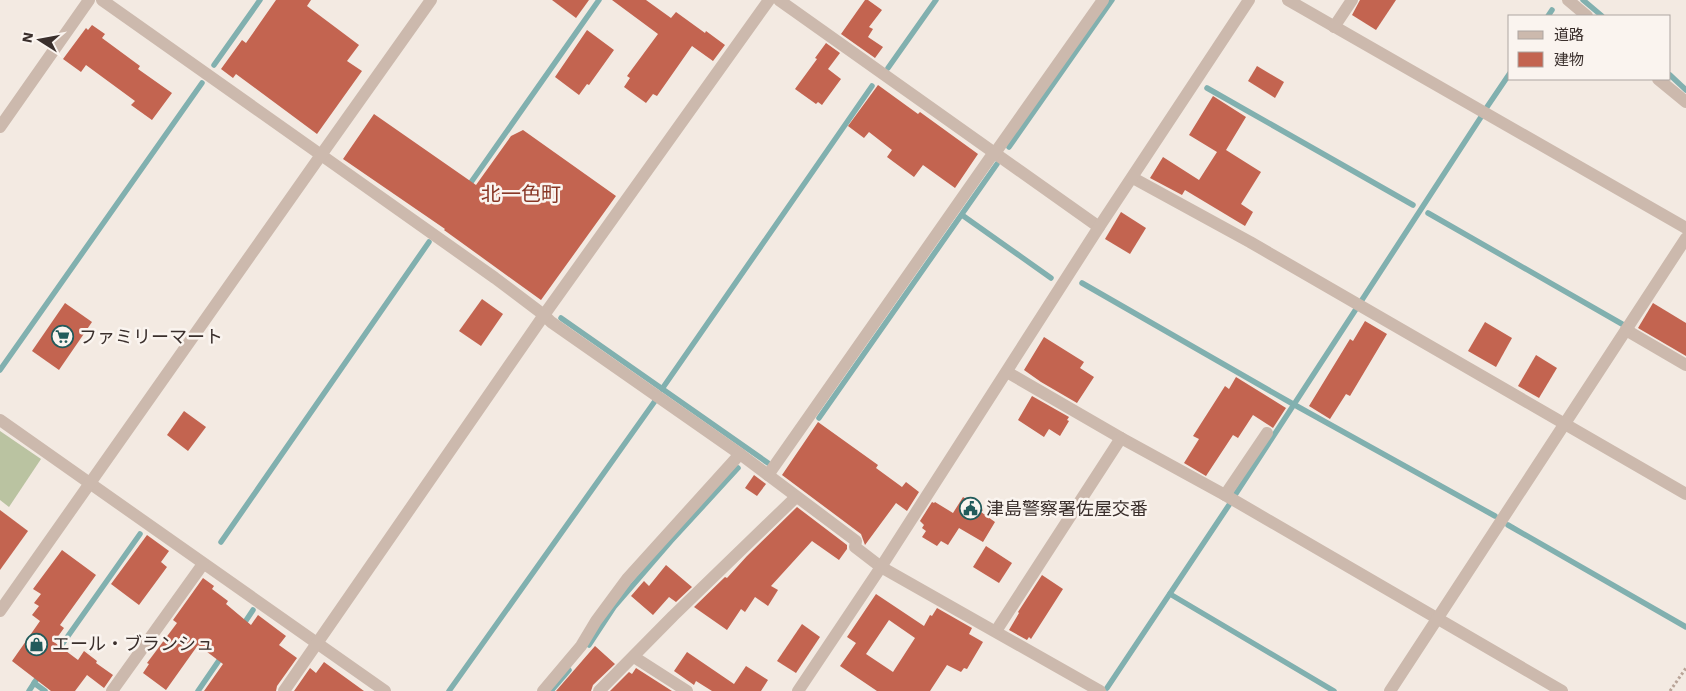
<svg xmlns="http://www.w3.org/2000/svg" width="1686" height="691" viewBox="0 0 1686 691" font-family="'Work Sans','Noto Sans JP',sans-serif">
<rect width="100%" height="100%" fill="#f3eae2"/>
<!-- green -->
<path fill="#bac3a1" d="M0 431 41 459 9 507 0 500Z"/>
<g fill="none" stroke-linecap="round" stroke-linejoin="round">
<!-- stream -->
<g stroke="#81b0af" stroke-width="5.5">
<path d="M1583 0 1602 16"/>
<path d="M1548 16 1552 10"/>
<path d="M214 65 260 0"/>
<path d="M888 68 936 0"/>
<path d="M1670 75 1686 90"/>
<path d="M1207 88 1413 205"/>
<path d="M1487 107 1510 73"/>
<path d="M1009 147 1112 0"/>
<path d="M467 188 599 0"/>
<path d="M1428 213 1622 324"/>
<path d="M962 215 1051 278"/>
<path d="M1082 283 1293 404 1495 516"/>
<path d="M561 318 768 463"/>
<path d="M0 370 202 83"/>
<path d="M662 389 872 86"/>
<path d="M819 418 997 164"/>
<path d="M1235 495 1481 117"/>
<path d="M1508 525 1686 627"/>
<path d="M221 542 429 242"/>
<path d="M1170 594 1334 691"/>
<path d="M243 625 253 610"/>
<path d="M589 645 614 607 671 541 738 468"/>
<path d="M56 653 140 534"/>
<path d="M34 683 45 691"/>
<path d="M1107 688 1229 505"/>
<path d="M29 691 40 674"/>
<path d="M198 691 222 656"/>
<path d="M449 691 655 401"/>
<path d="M551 691 569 670"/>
</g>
</g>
<!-- building -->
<g fill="#c36450" fill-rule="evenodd">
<path d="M276 0H311L307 6 359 45 347 61 362 71 317 134 236 74 233 78 221 69 242 40 246 43Z"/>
<path d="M552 0H589L576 18Z"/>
<path d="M612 0H646L671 18 676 12 705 33 706 31 725 45 713 61 692 46 657 96 653 94 646 103 624 87 630 78 627 76 658 34Z"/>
<path d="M865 0H868L882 10 869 27 873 29 868 37 883 47 875 58 841 34Z"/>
<path d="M1360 0H1396L1376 30 1352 15Z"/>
<path d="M92 25 105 34 102 38 140 66 138 69 172 93 152 120 131 105 135 101 86 65 81 72 63 59 86 28 88 30Z"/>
<path d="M587 30 614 50 589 85 587 84 579 95 555 77Z"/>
<path d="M826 43 840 53 828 69 841 79 822 105 818 102 816 104 795 89 817 59 815 58Z"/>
<path d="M1257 66 1284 82 1275 98 1248 81Z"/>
<path d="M878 85 918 114 920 112 978 154 955 188 923 165 914 177 887 157 892 150 869 132 864 138 848 126Z"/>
<path d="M1213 96 1246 117 1226 150 1261 172 1241 204 1253 212 1245 226 1185 190 1182 195 1150 178 1163 157 1199 180 1217 152 1189 135Z"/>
<path d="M374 114 476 185 511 136 523 130 616 196 541 300 444 230 445 229 343 159Z"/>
<path d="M1121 212 1146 228 1130 254 1105 239Z"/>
<path d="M482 299 503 314 481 346 459 331Z"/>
<path d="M65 303 92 322 59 370 32 351Z"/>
<path d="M1653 303 1686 323V356L1638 328Z"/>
<path d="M1365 321 1387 334 1350 396 1346 394 1330 419 1309 406 1350 339 1353 341Z"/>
<path d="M1485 322 1512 338 1496 367 1468 351Z"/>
<path d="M1044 337 1084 362 1080 368 1094 377 1077 403 1041 382 1024 370Z"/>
<path d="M1536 355 1557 368 1539 398 1518 386Z"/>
<path d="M1236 377 1286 408 1273 428 1253 415 1238 438 1233 435 1206 476 1184 463 1199 439 1193 436 1225 386 1229 389Z"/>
<path d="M1032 396 1069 417 1067 420 1069 421 1060 436 1049 429 1044 437 1018 420Z"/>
<path d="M184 411 206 427 188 451 167 435Z"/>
<path d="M818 422 878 465 876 468 902 487 906 482 919 492 907 511 896 503 865 545 861 534 782 475Z"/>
<path d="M754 475 766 484 757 496 745 488Z"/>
<path d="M963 497 983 510 981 512 995 522 983 542 959 528 948 545 941 541 937 546 922 537 926 531 922 528 924 525 920 521 932 502 934 503 935 502 953 513Z"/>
<path d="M797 507 847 545V549L839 560 812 541 771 586 778 590 768 606 755 597 745 612 741 609 727 630 694 607 725 577 727 578 747 556Z"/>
<path d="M0 510 28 531 0 570Z"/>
<path d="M147 535 169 551 161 562 167 567 139 605 111 584Z"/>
<path d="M986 546 1012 563 999 583 973 567Z"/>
<path d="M62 550 96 575 60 625 64 628 54 642 78 660 84 651 97 661 96 663 113 675 104 688 87 675 75 691H51L12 661 40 621 32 615 39 606 34 603 41 594 33 589Z"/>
<path d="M666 565 692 587 676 602 669 597 653 615 631 596 644 581 649 586Z"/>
<path d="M1042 575 1063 589 1031 639 1029 637 1027 640 1009 630 1019 613 1018 612Z"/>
<path d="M203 578 214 586 212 589 228 601 226 604 251 625 258 615 286 636 279 645 297 658 277 686 276 691H204L223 664 198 645 166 690 143 673 149 664 147 663 177 623 173 620Z"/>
<path d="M876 594 924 626 930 615 932 616 937 608 972 628 969 634 983 642 967 669 964 668 961 672 947 665 930 691H877L840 666 856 643 847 637ZM889 620 915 638 893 672 866 654Z"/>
<path d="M802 624 820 637 796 673 777 661Z"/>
<path d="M595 646 615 664 593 685 591 691H556Z"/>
<path d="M687 652 734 684 746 666 768 680 761 691H712L696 681 694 685 674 671Z"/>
<path d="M324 662 364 691H294L310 668 316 673Z"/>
<path d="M636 668 672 691H610L629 672 632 674Z"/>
</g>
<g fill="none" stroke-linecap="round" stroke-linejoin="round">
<!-- path -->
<path stroke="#b8a397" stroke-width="3" stroke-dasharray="2.5 2.5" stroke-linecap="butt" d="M1670 691 1686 668"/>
<!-- minor -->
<g stroke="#ccb9ad" stroke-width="12">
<path d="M102 0 495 278 544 315 551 322 740 454 856 541 855 547 881 567 1100 691"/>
<path d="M779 0 1099 227"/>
<path d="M1288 0 1686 228"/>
<path d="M1568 0 1587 16"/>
<path d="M1334 27 1352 0"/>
<path d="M1658 79 1686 102"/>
<path d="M0 127 89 0"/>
<path d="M1133 178 1250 242 1686 494"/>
<path d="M1626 330 1686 365"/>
<path d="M1007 372 1121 438 1225 495 1562 691"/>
<path d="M0 420 385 691"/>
<path d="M768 475 990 158 995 153 1103 0"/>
<path d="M1225 495 1267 433"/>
<path d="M0 611 321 155 431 0"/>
<path d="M996 631 1121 438"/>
<path d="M634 657 687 691"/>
<path d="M112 691 203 564"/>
<path d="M284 691 544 315 769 0"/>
<path d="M543 691 581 646 596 621 627 579 740 454"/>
<path d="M599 691 673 616 796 497"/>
<path d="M798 691 881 567 1099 227 1249 0"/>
<path d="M1390 691 1686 238"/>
</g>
</g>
<!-- icons -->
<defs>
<symbol id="supermarket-ring" viewBox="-11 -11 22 22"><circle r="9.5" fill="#faf4ef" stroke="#225b5b" stroke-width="1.5"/><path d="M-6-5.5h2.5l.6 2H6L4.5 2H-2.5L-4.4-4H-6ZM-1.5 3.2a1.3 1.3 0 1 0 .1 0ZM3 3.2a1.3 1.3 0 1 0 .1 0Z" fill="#225b5b"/></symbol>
<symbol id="civic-ring" viewBox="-11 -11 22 22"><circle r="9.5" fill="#faf4ef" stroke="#225b5b" stroke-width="1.5"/><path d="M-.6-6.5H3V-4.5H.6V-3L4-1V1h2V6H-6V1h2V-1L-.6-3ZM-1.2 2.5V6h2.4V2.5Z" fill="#225b5b"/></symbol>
<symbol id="shop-ring" viewBox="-11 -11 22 22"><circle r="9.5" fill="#faf4ef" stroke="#225b5b" stroke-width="1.5"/><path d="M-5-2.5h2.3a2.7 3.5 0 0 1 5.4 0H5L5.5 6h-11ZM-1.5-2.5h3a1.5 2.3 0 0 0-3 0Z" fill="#225b5b"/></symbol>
</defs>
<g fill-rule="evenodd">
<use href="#supermarket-ring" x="50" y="324" width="25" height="25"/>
<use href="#civic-ring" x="958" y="496" width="25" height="25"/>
<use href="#shop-ring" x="24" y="632" width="25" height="25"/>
</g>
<g text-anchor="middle" stroke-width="5" stroke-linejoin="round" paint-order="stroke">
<!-- poi labels -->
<g font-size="18" fill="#3a2f2c" stroke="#faf4ef" text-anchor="start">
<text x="79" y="343">ファミリーマート</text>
<text x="986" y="515">津島警察署佐屋交番</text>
<text x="52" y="650">エール・ブランシュ</text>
</g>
<!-- quarter labels -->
<g font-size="20" fill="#883726" stroke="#faf4ef">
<text x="521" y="201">北一色町</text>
</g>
</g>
<!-- legend -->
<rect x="1508" y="15" width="162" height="65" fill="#faf4ef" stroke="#ada5a1"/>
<rect x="1518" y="31" width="25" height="8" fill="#ccb9ad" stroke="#ada5a1"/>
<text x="1554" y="40" font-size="15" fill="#3a2f2c">道路</text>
<rect x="1518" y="52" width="25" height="15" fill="#c36450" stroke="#ada5a1"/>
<text x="1554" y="65" font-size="15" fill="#3a2f2c">建物</text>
<!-- north arrow -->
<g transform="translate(40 40) rotate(281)" stroke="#faf4ef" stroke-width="4" paint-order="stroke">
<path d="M0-4L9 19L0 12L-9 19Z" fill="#3a2f2c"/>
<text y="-8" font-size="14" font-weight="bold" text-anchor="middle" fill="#3a2f2c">N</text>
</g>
</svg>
